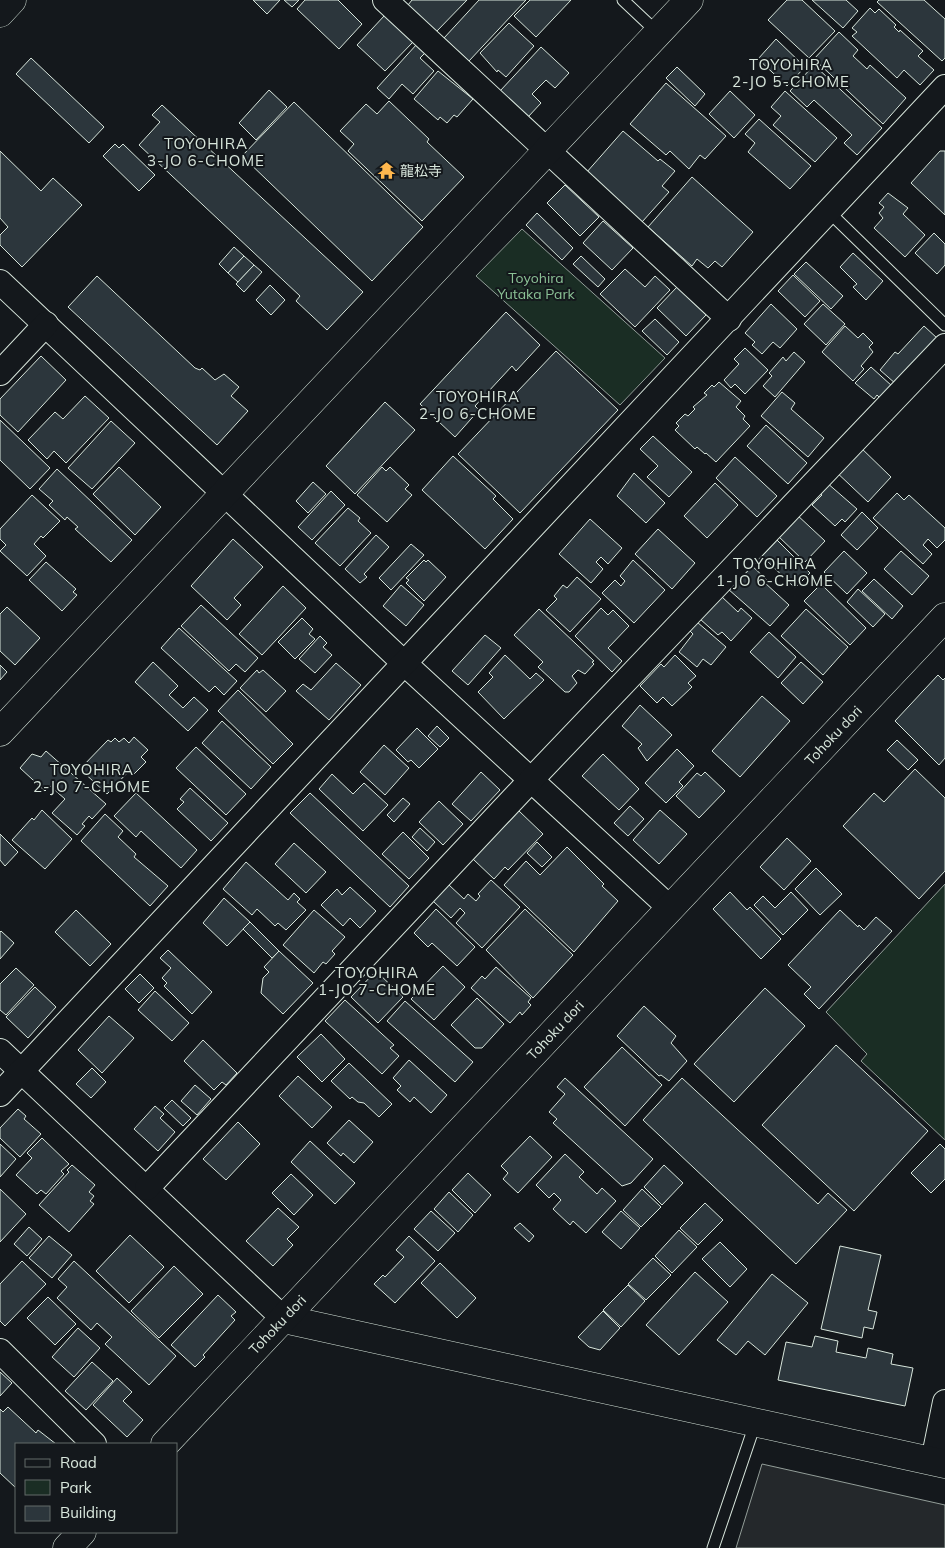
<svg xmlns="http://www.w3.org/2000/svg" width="945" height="1548" viewBox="0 0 945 1548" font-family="Mulish,'Noto Sans JP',sans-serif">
<rect width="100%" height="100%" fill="#14181c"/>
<!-- green -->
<g fill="#1a2d24" stroke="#939e99">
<path d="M522 229 665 358 620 405 476 276Z"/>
<path d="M945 884V1140L861 1061 867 1054 826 1012Z"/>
</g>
<!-- parking -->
<path fill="#24282b" stroke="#939e99" d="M762 1464 945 1505V1548H736Z"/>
<!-- building -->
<g fill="#2c363c" stroke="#d8e6dc">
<path d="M253 0H280L267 14Z"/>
<path d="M284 0H299L292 7Z"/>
<path d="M305 0H338L362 24 339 49 297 9Z"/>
<path d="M412 0H467L436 32 408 5Z"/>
<path d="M479 0H526L469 61 444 38Z"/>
<path d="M530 0H571L536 37 514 16Z"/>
<path d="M787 0H802L835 31 809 58 768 20Z"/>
<path d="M812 0H846L858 11 843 28Z"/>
<path d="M879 0H924L945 19V58L942 61 877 2Z"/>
<path d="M870 8 875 13 879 9 896 25 894 27 899 32 900 30 923 51 918 56 934 70 920 85 904 70 897 78 852 36 857 32 852 28Z"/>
<path d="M385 15 413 42 385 71 357 45Z"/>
<path d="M509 23 534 46 506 77 498 70 497 72 480 53Z"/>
<path d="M839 32 858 50 853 56 867 69 870 65 906 98 883 124 814 59Z"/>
<path d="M776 39 805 67 787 86 758 59Z"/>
<path d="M417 44 426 52 420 58 434 71 413 94 402 84 389 99 377 88Z"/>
<path d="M541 47 569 73 555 88 546 80 532 94 541 103 528 117 500 91Z"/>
<path d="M31 58 104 127 89 143 16 74Z"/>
<path d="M814 65 882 128 857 155 844 143 852 135 814 100 807 107 790 91Z"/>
<path d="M677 67 705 94 695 106 666 78Z"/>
<path d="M438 71 473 99 457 117 454 115 447 123 440 117 438 120 414 99Z"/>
<path d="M666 83 726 136 705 159 700 155 689 169 670 151 666 155 630 124Z"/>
<path d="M269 90 287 107 256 140 239 123Z"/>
<path d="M730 91 755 115 734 138 709 114Z"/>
<path d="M785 91 837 138 815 162 773 125 781 116 771 107Z"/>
<path d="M389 101 429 139 427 142 464 177 422 221 348 151 354 144 340 131 366 104 377 114Z"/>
<path d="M294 102 423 227 372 281 242 156Z"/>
<path d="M162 105 363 292 327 330 296 301 300 296 139 145 160 122 152 115Z"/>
<path d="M759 119 811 166 790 189 748 152 755 143 745 134Z"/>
<path d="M623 131 658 161 660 159 675 171 662 186 669 192 642 222 586 173Z"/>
<path d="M115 144 119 148 123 144 155 175 139 191 103 156Z"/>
<path d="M0 151 41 191 53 178 82 205 22 267 0 245V235L8 227 0 218Z"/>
<path d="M940 151H945V215L911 183Z"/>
<path d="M692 177 753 232 722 267 715 261 708 268 697 259 692 266 648 227Z"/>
<path d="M565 185 599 217 580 236 547 203Z"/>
<path d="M888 193 908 208 903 214 925 235 905 257 874 228 883 218 879 213 884 207 879 203Z"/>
<path d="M537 213 573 248 562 260 526 225Z"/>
<path d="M603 221 633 248 612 270 583 243Z"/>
<path d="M934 233 945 244V265L937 274 915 253Z"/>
<path d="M234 247 244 256 228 273 219 264Z"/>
<path d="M853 253 883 281 866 300 853 287 857 284 840 267Z"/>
<path d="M244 256 254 265 238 282 228 273Z"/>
<path d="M581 256 605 279 598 287 573 264Z"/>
<path d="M806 262 843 296 831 309 794 274Z"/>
<path d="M254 265 262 272 244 292 236 284Z"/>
<path d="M625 269 645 287 655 276 670 290 635 327 600 294Z"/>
<path d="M793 275 820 301 805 317 778 291Z"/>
<path d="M97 276 195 368 200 370 202 368 215 380 224 374 239 387 231 396 248 411 217 445 68 307Z"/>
<path d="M270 285 285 300 271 315 256 300Z"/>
<path d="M677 287 706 315 686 336 657 308Z"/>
<path d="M771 304 797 329 780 348 773 342 762 354 752 345 755 342 745 333Z"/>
<path d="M823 304 845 324 826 345 804 324Z"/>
<path d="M506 312 540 345 516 371 512 366 475 406 479 410 455 437 420 404Z"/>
<path d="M655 319 679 342 667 355 642 331Z"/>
<path d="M845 326 858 338 863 333 873 343 869 347 873 352 861 366 864 369 853 381 822 352Z"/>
<path d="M924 326 938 339 896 384 880 370 895 352 898 354Z"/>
<path d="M745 348 768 370 745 394 735 384 731 388 724 380 739 364 734 359Z"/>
<path d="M556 351 618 410 520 513 458 454Z"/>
<path d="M794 352 805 362 775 397 763 386 772 376 769 373 783 357 786 361Z"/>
<path d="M41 356 66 380 18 432 0 415V399Z"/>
<path d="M871 367 892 386 881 399 877 395 874 399 855 383Z"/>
<path d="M719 382 741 401 736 407 745 416 743 419 750 426 716 462 706 453 705 454 697 447 695 449 675 430 679 426 676 423 685 414 688 416 695 409 693 407 707 395 704 393 712 385 714 387Z"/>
<path d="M782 392 795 403 791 409 824 438 808 457 761 416Z"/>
<path d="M85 396 109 418 66 463 54 451 47 459 28 440 55 412 63 419Z"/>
<path d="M385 402 415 430 355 494 326 466Z"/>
<path d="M0 420 50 468 30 489 0 460Z"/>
<path d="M111 421 135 443 92 489 68 468Z"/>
<path d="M766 425 807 463 788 484 747 446Z"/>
<path d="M653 436 692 472 669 497 647 477 658 466 640 449Z"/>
<path d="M857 444 891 477 868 502 833 469Z"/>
<path d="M453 456 496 496 493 499 513 519 485 549 422 490Z"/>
<path d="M735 457 777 496 757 517 716 478Z"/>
<path d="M119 467 161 507 135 535 93 494Z"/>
<path d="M382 467 386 471 390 467 409 485 405 489 412 495 387 522 357 495Z"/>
<path d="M57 469 132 540 111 562 75 529 78 527 67 517 65 520 49 505 53 501 39 489Z"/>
<path d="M634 473 665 503 646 523 617 496Z"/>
<path d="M313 482 326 494 308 513 296 501Z"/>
<path d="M826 482 857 509 845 522 842 519 835 526 812 505 822 495 817 491Z"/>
<path d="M715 483 738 505 707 538 684 516Z"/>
<path d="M331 491 345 505 312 540 298 527Z"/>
<path d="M897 493 904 500 909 495 945 528V540L937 548 928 539 923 545 932 554 923 564 873 518Z"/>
<path d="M32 495 60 521 43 538 41 536 34 544 46 556 27 576 0 551 6 545 0 539V529Z"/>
<path d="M348 508 360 518 358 521 371 533 340 566 315 543Z"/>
<path d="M862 512 878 528 857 550 841 535Z"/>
<path d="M796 514 825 541 805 562 776 534Z"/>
<path d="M590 519 622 548 608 564 601 557 596 562 603 569 591 583 559 554Z"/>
<path d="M658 529 695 563 672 589 635 554Z"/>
<path d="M376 535 389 547 364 574 367 577 360 583 345 569Z"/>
<path d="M233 539 263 567 234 598 241 605 227 620 191 586Z"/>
<path d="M777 540 810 573 795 588 762 556Z"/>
<path d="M411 544 424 555 391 590 379 578Z"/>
<path d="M844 551 867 573 847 594 824 572Z"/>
<path d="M901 551 929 576 912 595 884 569Z"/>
<path d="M424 560 426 562 428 560 446 577 424 601 406 583 409 580 406 578Z"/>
<path d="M633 560 665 590 634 623 602 593 615 580 621 586 625 581 620 576Z"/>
<path d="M46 562 76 589 73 592 77 595 62 611 29 580Z"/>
<path d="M750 564 767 580 764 582 789 605 770 626 728 589Z"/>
<path d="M577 577 601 599 570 632 546 610 557 599 554 596 563 585 567 588Z"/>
<path d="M874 579 903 606 892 619 862 591Z"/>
<path d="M821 584 866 628 850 645 804 601Z"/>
<path d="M401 585 424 605 406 626 383 606Z"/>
<path d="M283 586 306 608 262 655 239 634Z"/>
<path d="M858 589 885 614 873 627 847 602Z"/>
<path d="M721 596 738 612 741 608 752 618 731 641 722 632 718 635 700 619Z"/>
<path d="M201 605 258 658 245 672 236 664 229 671 181 626Z"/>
<path d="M7 607 40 638 15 665 0 651V614Z"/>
<path d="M601 608 608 615 613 610 629 626 608 648 622 661 612 672 575 636Z"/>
<path d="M539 609 594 661 592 662 594 664 585 674 578 670 572 676 577 683 569 692H565L538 667 543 662 514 635Z"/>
<path d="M806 609 848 647 823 675 781 636Z"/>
<path d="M302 618 313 629 309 634 315 639 295 659 278 642Z"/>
<path d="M697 622 726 647 711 665 703 659 697 667 679 652 693 634 690 631Z"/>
<path d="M179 628 237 681 224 695 215 686 209 692 161 648Z"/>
<path d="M769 632 796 657 778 678 750 652Z"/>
<path d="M485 635 501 648 468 685 452 671Z"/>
<path d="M320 636 327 643 323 647 332 655 315 673 299 659Z"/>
<path d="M505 655 530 679 536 673 544 680 504 719 478 692 493 677 489 673Z"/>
<path d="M675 655 696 676 688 683 692 687 672 706 663 697 657 703 640 686 661 664 664 667Z"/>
<path d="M153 662 178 686 169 695 183 708 194 697 208 710 188 731 135 682Z"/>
<path d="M801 662 823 682 803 704 781 683Z"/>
<path d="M336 663 361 685 329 720 296 691 303 684 311 690Z"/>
<path d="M0 665 7 672 0 680Z"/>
<path d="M257 670 259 673 263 670 286 691 266 712 240 688Z"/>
<path d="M938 675 943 680 945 678V758L939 765 895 721Z"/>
<path d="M238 690 293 744 273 764 218 711Z"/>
<path d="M762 696 790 721 740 777 712 751Z"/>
<path d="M640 705 672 735 647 761 638 748 642 744 622 726Z"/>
<path d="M222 721 271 767 251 789 202 743Z"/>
<path d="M437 726 449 738 440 747 428 736Z"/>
<path d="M417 728 438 749 419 768 411 760 408 762 396 750Z"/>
<path d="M134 737 148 750 141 757 146 762 134 774 130 770 107 794 80 769 108 740 111 742 115 738 119 742 124 738 129 743Z"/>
<path d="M897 740 918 760 908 770 887 750Z"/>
<path d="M384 745 409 768 385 795 360 772Z"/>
<path d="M196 747 246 794 226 815 176 768Z"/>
<path d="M677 749 694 766 679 782 683 786 666 803 645 783Z"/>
<path d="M46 751 106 804 92 819 89 816 82 824 85 826 77 835 52 813 65 799 50 786 45 791 20 768 32 754 41 757Z"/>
<path d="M603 754 639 789 619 810 582 776Z"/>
<path d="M915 769 945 798V871L919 899 843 826 874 793 884 802Z"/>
<path d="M481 772 500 790 471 821 452 804Z"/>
<path d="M705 772 725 791 699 818 676 796 697 773 701 776Z"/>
<path d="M332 774 353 794 364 783 388 805 363 831 319 789Z"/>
<path d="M190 788 228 823 211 841 177 809 184 802 180 799Z"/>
<path d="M136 793 197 850 181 868 141 831 136 837 114 816Z"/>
<path d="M310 793 409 886 390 907 290 813Z"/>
<path d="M403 798 410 804 394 822 387 815Z"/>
<path d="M439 801 463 824 443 845 419 822Z"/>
<path d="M630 806 644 819 628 836 614 823Z"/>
<path d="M42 810 72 839 45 869 12 840 32 818 34 820Z"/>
<path d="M660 810 687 834 659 864 633 840Z"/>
<path d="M519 811 543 834 508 870 505 867 494 879 473 859Z"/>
<path d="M105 814 123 831 118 837 136 854 134 857 168 886 150 906 81 841Z"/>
<path d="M420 828 435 842 427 851 412 837Z"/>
<path d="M403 832 429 858 409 879 382 854Z"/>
<path d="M0 834 18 852 5 866 0 860Z"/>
<path d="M787 838 811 861 784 890 760 867Z"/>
<path d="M537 842 552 857 542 867 527 853Z"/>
<path d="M294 843 326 872 306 893 275 864Z"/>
<path d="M567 847 604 884 602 886 618 901 574 952 504 885 526 861 540 875Z"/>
<path d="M246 862 288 900 294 893 300 899 297 902 306 910 286 930 278 923 275 926 257 909 252 915 223 889Z"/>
<path d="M816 868 842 894 820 915 795 889Z"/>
<path d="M491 880 520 907 482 948 456 923 465 913 460 908 451 918 433 901 449 885 464 899 468 894 476 901 480 896 478 894Z"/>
<path d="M350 887 376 911 360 928 350 918 343 926 321 905 337 889 342 895Z"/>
<path d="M730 892 747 910 750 907 781 939 761 959 713 909Z"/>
<path d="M791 892 808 910 783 935 754 905 763 896 775 908Z"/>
<path d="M224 898 250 922 227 946 203 923Z"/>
<path d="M436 909 475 947 457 966 432 943 428 947 414 933Z"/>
<path d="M525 909 573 955 533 998 486 950Z"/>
<path d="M76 910 111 944 90 966 55 932Z"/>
<path d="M314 910 345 937 332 951 335 954 326 964 323 962 314 973 283 945Z"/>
<path d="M840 910 858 927 859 925 864 930 876 917 892 931 819 1009 804 994 811 987 788 965Z"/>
<path d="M250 922 279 951 272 958 243 929Z"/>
<path d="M1 931 14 943 0 959V932Z"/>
<path d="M168 950 212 992 192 1014 164 986 167 983 162 978 171 968 160 958Z"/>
<path d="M279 951 313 983 283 1014 261 993 263 978 269 972 264 967Z"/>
<path d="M443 966 465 987 434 1020 411 999Z"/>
<path d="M496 967 531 998 528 1002 531 1005 522 1015 520 1012 510 1023 471 988 482 976 485 979Z"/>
<path d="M16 968 34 985 6 1015 0 1010V984Z"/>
<path d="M376 971 403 997 378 1023 351 997Z"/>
<path d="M140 974 154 988 139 1003 125 989Z"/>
<path d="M35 987 56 1007 28 1038 6 1017Z"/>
<path d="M765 988 805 1026 734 1102 694 1064Z"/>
<path d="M155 991 189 1023 172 1041 138 1010Z"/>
<path d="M477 998 504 1024 482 1048H475L451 1025Z"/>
<path d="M345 1000 394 1045 390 1048 399 1056 382 1074 325 1021Z"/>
<path d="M405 1001 473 1062 455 1082 387 1021Z"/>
<path d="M644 1006 676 1036 671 1043 687 1061 669 1081 661 1075 659 1076 617 1036Z"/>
<path d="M109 1016 134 1038 102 1073 78 1050Z"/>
<path d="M321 1034 345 1059 322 1082 297 1057Z"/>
<path d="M203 1040 237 1073 226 1085 222 1082 214 1090 184 1061Z"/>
<path d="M836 1045 928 1131 854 1211 762 1125Z"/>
<path d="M622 1047 662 1085 625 1126 584 1087Z"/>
<path d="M409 1060 447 1095 431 1113 414 1097 410 1102 397 1090 401 1086 393 1078Z"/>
<path d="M349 1063 392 1104 379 1117 364 1103 358 1102 352 1097 350 1099 331 1081Z"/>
<path d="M92 1068 106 1082 91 1098 76 1084Z"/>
<path d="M298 1076 332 1107 312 1128 279 1096Z"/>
<path d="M565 1078 653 1159 631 1183 622 1186 553 1123 557 1119 549 1112 565 1094 557 1087Z"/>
<path d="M682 1078 818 1204 828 1193 847 1210 796 1264 643 1120Z"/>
<path d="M195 1085 211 1099 197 1115 181 1101Z"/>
<path d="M172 1100 191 1118 183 1126 164 1108Z"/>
<path d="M155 1106 164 1114 160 1118 175 1132 158 1151 134 1129Z"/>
<path d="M18 1109 26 1116 24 1119 41 1134 20 1157 0 1138V1128Z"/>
<path d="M349 1120 373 1142 354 1163 343 1153 341 1156 327 1143Z"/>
<path d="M238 1122 260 1144 226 1180 203 1159Z"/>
<path d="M530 1136 552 1157 518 1193 503 1179 508 1173 501 1166Z"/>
<path d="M42 1138 69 1164 61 1171 64 1174 46 1194 41 1190 37 1194 16 1175 32 1158 27 1153Z"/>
<path d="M310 1141 355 1183 335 1204 291 1162Z"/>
<path d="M0 1144 16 1159 0 1177Z"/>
<path d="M940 1144 945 1149V1179L931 1193 911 1173Z"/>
<path d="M565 1154 584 1172 579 1177 597 1194 602 1188 616 1201 586 1233 573 1221 570 1225 553 1209 561 1200 554 1193 549 1198 536 1185Z"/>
<path d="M72 1165 95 1185 89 1192 94 1196 90 1201 94 1204 69 1232 39 1205 69 1172 67 1170Z"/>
<path d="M664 1165 683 1183 662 1205 644 1187Z"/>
<path d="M468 1173 491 1195 475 1213 452 1190Z"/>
<path d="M291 1174 313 1195 294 1215 272 1193Z"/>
<path d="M0 1189 26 1214 0 1242Z"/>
<path d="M642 1189 661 1207 641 1227 623 1210Z"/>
<path d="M449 1192 473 1215 458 1232 434 1209Z"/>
<path d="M705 1203 723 1220 698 1245 680 1228Z"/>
<path d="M278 1208 299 1227 287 1239 293 1245 273 1266 246 1241Z"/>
<path d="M431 1211 455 1233 438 1251 414 1229Z"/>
<path d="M621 1211 640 1228 621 1249 602 1232Z"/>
<path d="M520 1223 534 1236 529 1242 514 1228Z"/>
<path d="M29 1227 42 1239 27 1256 14 1244Z"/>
<path d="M679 1230 697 1247 672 1273 655 1256Z"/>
<path d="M130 1235 164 1267 129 1303 96 1271Z"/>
<path d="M49 1236 72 1255 52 1278 29 1258Z"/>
<path d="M409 1236 435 1261 395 1303 374 1284 383 1275 385 1277 404 1257 396 1250Z"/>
<path d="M720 1242 747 1269 730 1287 702 1259Z"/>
<path d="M840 1246 881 1255 868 1310 877 1312 873 1329 864 1327 862 1338 821 1329Z"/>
<path d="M653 1258 671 1275 646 1300 628 1284Z"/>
<path d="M22 1261 46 1284 5 1326 0 1321V1284Z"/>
<path d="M74 1261 176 1356 149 1385 105 1344 112 1337 97 1323 91 1330 57 1298 67 1287 58 1279Z"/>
<path d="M440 1263 476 1298 457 1318 421 1283Z"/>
<path d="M174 1266 203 1294 159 1338 131 1311Z"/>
<path d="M695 1272 728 1302 679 1355 646 1325Z"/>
<path d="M772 1274 808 1303 765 1355 748 1341 736 1355 717 1340Z"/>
<path d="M628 1285 645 1301 621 1327 603 1310Z"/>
<path d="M218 1295 236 1312 231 1316 235 1320 203 1355 205 1357 195 1367 171 1345Z"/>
<path d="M48 1297 76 1324 55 1345 27 1318Z"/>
<path d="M603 1311 620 1328 600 1350 589 1347 578 1337Z"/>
<path d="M78 1328 100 1348 74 1377 52 1357Z"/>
<path d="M815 1336 838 1341 836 1352 866 1358 868 1348 893 1354 891 1364 913 1368 905 1406 778 1380 786 1342 812 1347Z"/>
<path d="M92 1362 113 1381 86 1410 65 1391Z"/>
<path d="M0 1372 12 1383 0 1396Z"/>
<path d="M117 1378 132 1392 123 1401 143 1420 127 1437 93 1405Z"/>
<path d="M8 1407 36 1433 38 1430 56 1444H16V1488L0 1473V1409L3 1412Z"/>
</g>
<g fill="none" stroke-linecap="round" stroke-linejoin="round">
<defs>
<g id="service">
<path d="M623 0 658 33"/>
<path d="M828 211 945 325"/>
<path d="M713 1548 755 1424"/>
</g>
<g id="minor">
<path d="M385 0 729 319"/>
<path d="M0 282 404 663 670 908"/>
<path d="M0 373 46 324"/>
<path d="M0 1051 284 1319"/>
<path d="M0 1094 945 87"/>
<path d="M147 1188 531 780 945 346"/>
<path d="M0 1351 94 1444"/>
<path d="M933 1461 945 1402"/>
</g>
<g id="tertiary">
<path d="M0 732 689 0"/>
<path d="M284 1319 945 1464"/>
<path id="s1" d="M165 1444 945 617"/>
<path d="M67 1548 82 1532"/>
</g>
<path id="trunk" d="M0 13 12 0"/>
</defs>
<!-- service casing -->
<use href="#service" stroke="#d8e6dc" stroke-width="13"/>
<!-- minor casing -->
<use href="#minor" stroke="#d8e6dc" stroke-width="26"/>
<!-- tertiary casing -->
<use href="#tertiary" stroke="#d8e6dc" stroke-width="29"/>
<!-- trunk casing -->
<use href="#trunk" stroke="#d8e6dc" stroke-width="29"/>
<!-- service -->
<use href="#service" stroke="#14181c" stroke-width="11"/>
<!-- minor -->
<use href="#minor" stroke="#14181c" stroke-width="24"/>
<!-- tertiary -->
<use href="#tertiary" stroke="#14181c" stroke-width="28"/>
<!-- trunk -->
<use href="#trunk" stroke="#14181c" stroke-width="28"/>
</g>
<!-- icons -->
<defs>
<symbol id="temple-bare" viewBox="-9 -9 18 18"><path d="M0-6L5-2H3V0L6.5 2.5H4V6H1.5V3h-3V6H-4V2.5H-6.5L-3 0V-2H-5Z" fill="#ffb74d" stroke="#14181c" stroke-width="2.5" paint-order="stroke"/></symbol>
</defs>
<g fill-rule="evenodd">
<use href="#temple-bare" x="374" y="158" width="25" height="25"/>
</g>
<g text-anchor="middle" stroke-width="4" stroke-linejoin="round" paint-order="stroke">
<!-- poi labels -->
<g font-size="14" fill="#d8e6dc" stroke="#14181c" text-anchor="start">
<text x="400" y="176">龍松寺</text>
</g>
<!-- park labels -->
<g font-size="14" fill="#8ac095" stroke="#14181c">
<text x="536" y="283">Toyohira<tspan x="536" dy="16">Yutaka Park</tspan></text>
</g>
<!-- street labels -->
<g font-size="14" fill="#d8e6dc" stroke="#14181c">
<text dy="5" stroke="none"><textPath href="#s1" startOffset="974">Tohoku dori</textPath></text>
<text dy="5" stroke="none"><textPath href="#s1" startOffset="569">Tohoku dori</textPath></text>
<text dy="5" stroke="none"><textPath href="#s1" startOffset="164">Tohoku dori</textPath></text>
</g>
<!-- neighbourhood labels -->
<g font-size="15" letter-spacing="1" fill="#d8e6dc" stroke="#14181c">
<text x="791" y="70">TOYOHIRA<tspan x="791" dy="17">2-JO 5-CHOME</tspan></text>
<text x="206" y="149">TOYOHIRA<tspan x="206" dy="17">3-JO 6-CHOME</tspan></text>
<text x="478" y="402">TOYOHIRA<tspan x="478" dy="17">2-JO 6-CHOME</tspan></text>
<text x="775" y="569">TOYOHIRA<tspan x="775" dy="17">1-JO 6-CHOME</tspan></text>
<text x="92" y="775">TOYOHIRA<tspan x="92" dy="17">2-JO 7-CHOME</tspan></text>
<text x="377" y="978">TOYOHIRA<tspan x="377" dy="17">1-JO 7-CHOME</tspan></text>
</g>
</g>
<!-- legend -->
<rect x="15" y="1443" width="162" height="90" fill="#14181c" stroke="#626a69"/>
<rect x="25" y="1459" width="25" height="8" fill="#14181c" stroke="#626a69"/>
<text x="60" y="1468" font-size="15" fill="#d8e6dc">Road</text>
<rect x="25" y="1480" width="25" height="15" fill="#1a2d24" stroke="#626a69"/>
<text x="60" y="1493" font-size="15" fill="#d8e6dc">Park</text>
<rect x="25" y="1506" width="25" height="15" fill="#2c363c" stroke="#626a69"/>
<text x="60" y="1518" font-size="15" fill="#d8e6dc">Building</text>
</svg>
